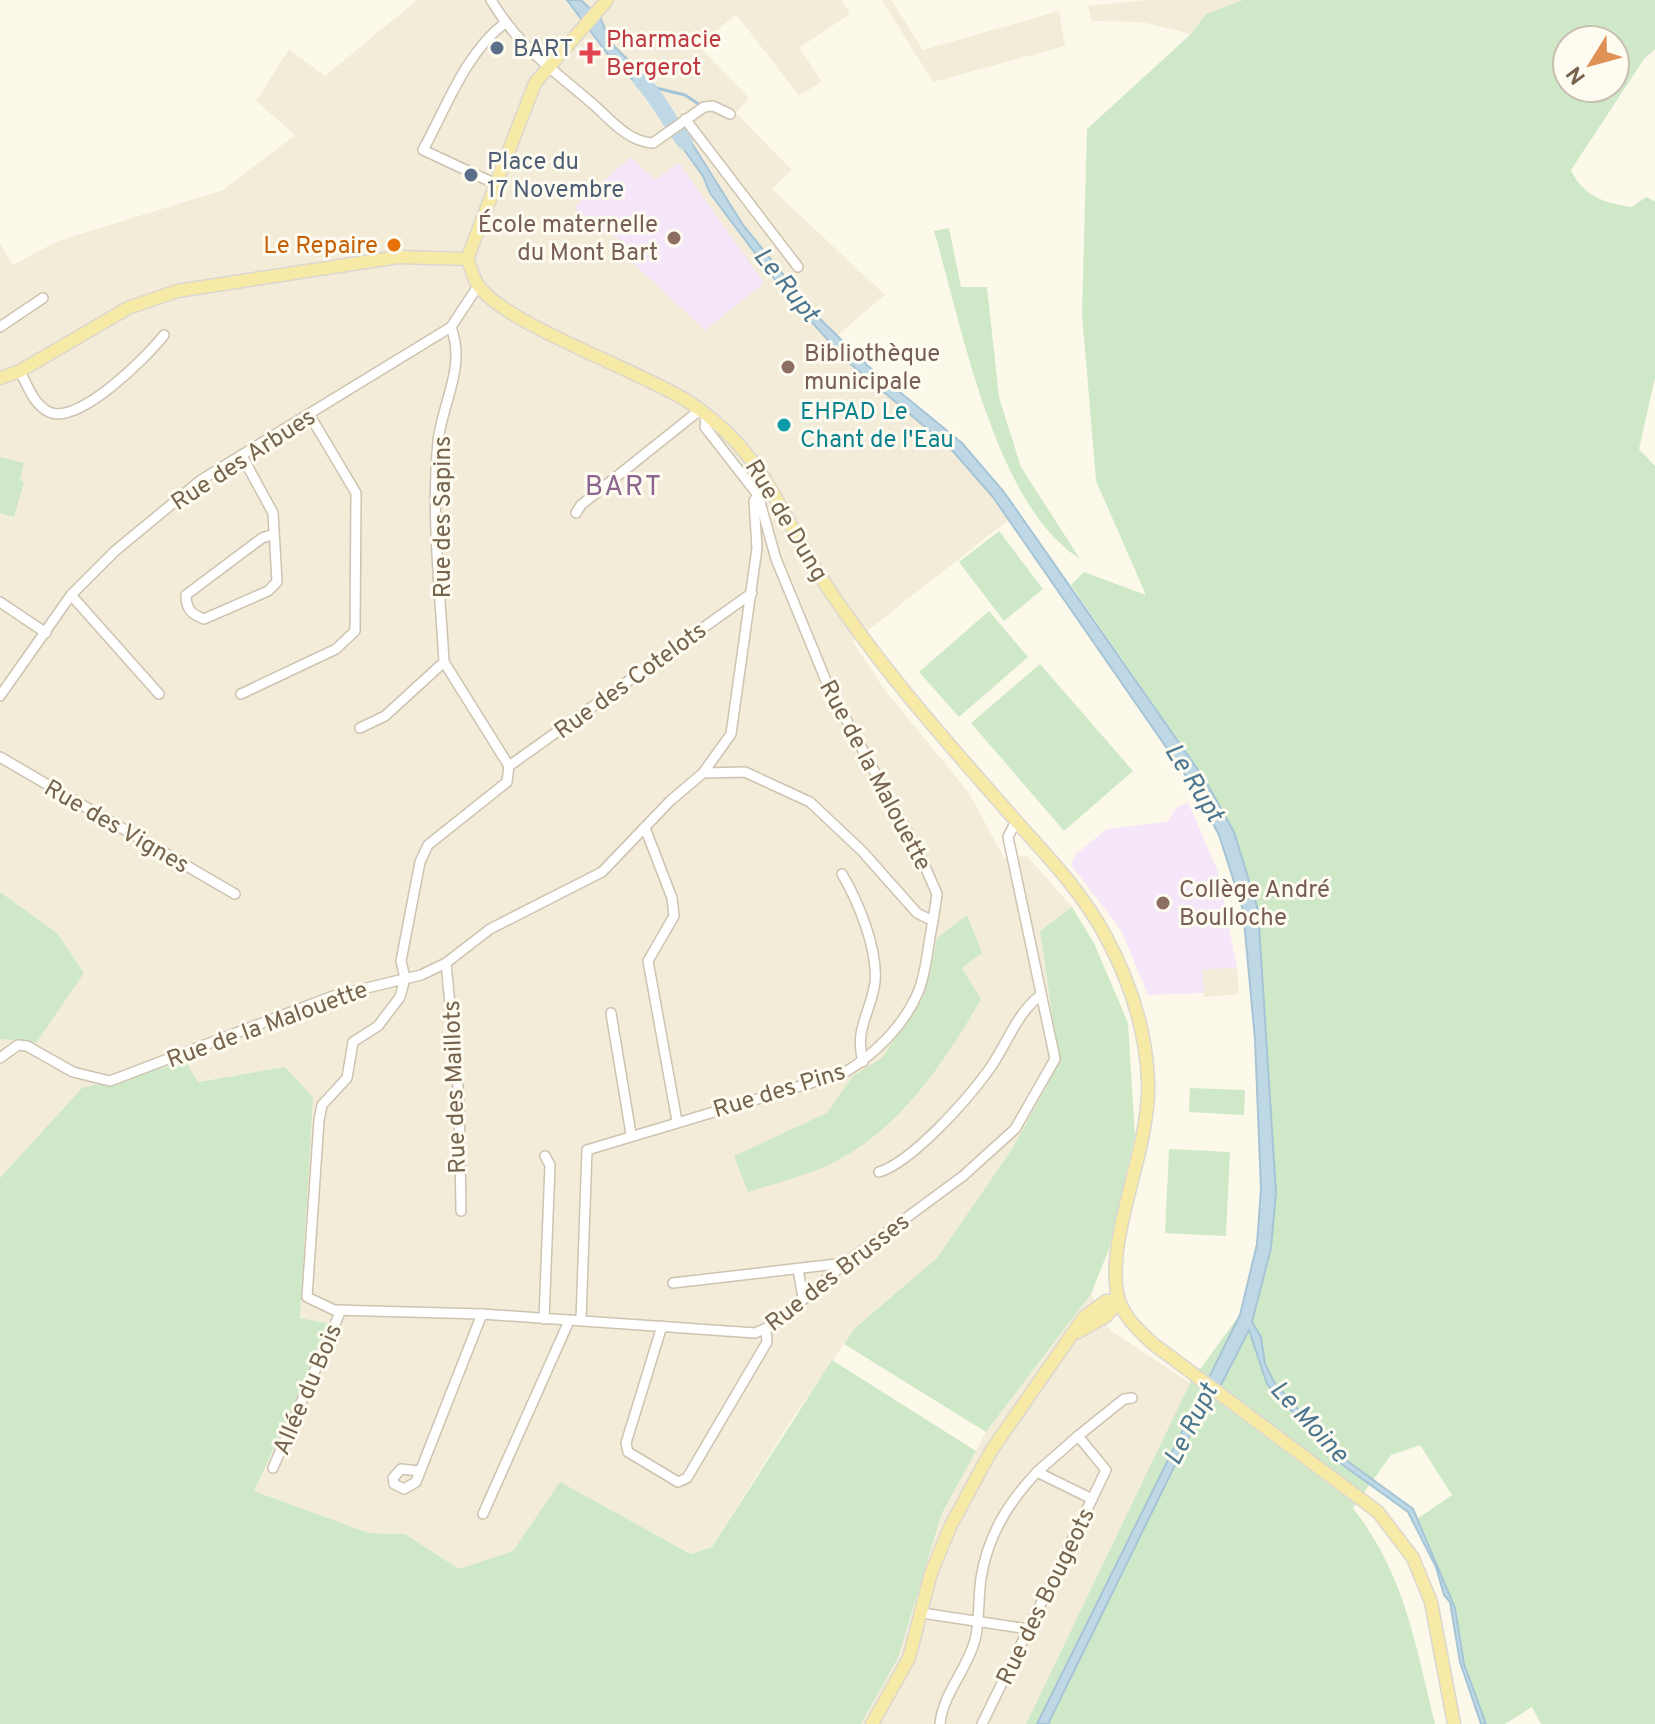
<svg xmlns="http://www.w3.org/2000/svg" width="1655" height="1724" viewBox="0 0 1655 1724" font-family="Overpass,sans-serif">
<rect width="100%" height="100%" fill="#fcf9ea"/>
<!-- residential -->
<g fill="#f3ecd9">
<path d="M417 0H841L850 14 799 48 822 81 799 96 736 14 699 46 749 98 736 113 792 170 772 189 885 295 828 343 947 442 1011 518 853 642 884 689 969 793 1004 858 1027 856 1072 907 1040 931 1059 1063 1012 1149 937 1258 855 1328 792 1419 712 1547 692 1554 560 1483 513 1551 459 1570 405 1534 369 1533 254 1491 332 1324 300 1318 306 1221 286 1067 197 1082 83 1088 0 1178V1039L36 1042 57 933 0 892V243L13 265 58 241 223 190 295 135 256 101 289 49 325 76Z"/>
<path d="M882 0H891L923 50 1059 11 1065 46 933 82Z"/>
<path d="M1147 0H1243L1206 14 1191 34 1142 22 1092 21 1088 6Z"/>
<path d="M1237 967 1239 994 1204 997 1202 970Z"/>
<path d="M1091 1294 1110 1330 1190 1383 1026 1724H861L898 1658 942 1513 986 1432Z"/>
</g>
<!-- education -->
<g fill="#f6e6f9">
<path d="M631 157 655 180 679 163 764 283 705 330 623 254 628 245 591 222 574 207Z"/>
<path d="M1188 802 1218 872 1237 967 1202 970 1204 993 1148 995 1121 930 1071 865 1076 854 1107 829 1167 822 1176 808Z"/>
</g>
<!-- green -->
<g fill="#cfe9c8" fill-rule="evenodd">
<path d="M1243 0H1655V49L1644 59 1571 170C1583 196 1604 203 1632 207L1646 197 1655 201V378L1639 449 1655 466V1724H1541L1532 1707 1505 1724H1483L1466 1674 1452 1604 1417 1519 1452 1495 1420 1445 1391 1455 1353 1508C1405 1575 1415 1643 1435 1724H1026L1190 1383 1246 1306 1270 1192 1254 924 1230 828 1182 746 1071 585 1084 572 1146 595 1096 481 1082 314 1087 129 1191 34 1206 14ZM1567 40H1615V88H1567Z"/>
<path d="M949 228 961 287H987L999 397 1021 467 1080 559C994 504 962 326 934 231Z"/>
<path d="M0 457 24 463 20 480 24 482 14 517 0 513Z"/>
<path d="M999 531 1043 589 1004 621 959 562Z"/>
<path d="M989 611 1028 657 959 717 919 672Z"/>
<path d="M1040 664 1133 771 1064 831 971 723Z"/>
<path d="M0 892 57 933 84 973 36 1043 0 1039Z"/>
<path d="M1072 907 1094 943 1128 1023 1135 1136 1109 1249 1091 1294 986 1432 844 1344 855 1328 937 1258 1012 1149 1059 1063 1040 931Z"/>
<path d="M967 915 982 953 962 968 981 999C944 1064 895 1136 824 1167 800 1177 773 1184 748 1192L734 1156 827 1113 853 1076 882 1058 913 1010 930 974 937 938Z"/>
<path d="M186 1062 198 1082 285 1067 313 1097 300 1318 332 1324 254 1491 369 1533 405 1534 459 1569 513 1551 560 1482 691 1554 712 1547 832 1360 976 1451 942 1513 898 1658 861 1724H0V1178L82 1088Z"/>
<path d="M1190 1088 1245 1090 1244 1115 1189 1112Z"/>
<path d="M1169 1149 1230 1152 1226 1236 1165 1233Z"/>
</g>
<!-- water -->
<g fill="#bfd8e5" stroke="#a5c5d7" stroke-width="2">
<path d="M567 0H581L601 19 610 42 658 90 651 97 613 61Z"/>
<path d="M680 130 693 145 743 225 817 316 868 366 962 443 1004 492 1205 780 1234 832 1258 910 1276 1192 1271 1248 1252 1322 1261 1337 1265 1364 1274 1382 1339 1455 1413 1509 1455 1608 1464 1664 1486 1724H1481L1460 1662 1450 1602 1444 1595 1436 1567 1408 1512 1336 1460 1267 1384 1249 1330 1222 1383 1206 1402 1048 1724H1037L1240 1315 1257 1244 1261 1189 1255 1039 1243 910 1219 835 1193 786 993 497 951 449 846 360 782 289 710 193 703 176 672 133Z"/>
</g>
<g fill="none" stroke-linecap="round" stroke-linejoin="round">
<!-- stream -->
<path stroke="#a5c5d7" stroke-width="3" d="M652 87 685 95 700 105"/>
<!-- river -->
<path stroke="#bfd8e5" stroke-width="16" d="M641 80C660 100 668 121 685 142"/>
<defs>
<g id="minor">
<path d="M491 0C517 44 549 67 587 99 607 115 626 142 653 143L704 107 713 106 730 114"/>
<path d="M685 119 798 267"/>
<path d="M498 185 423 150C446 108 466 52 505 23"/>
<path d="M0 327 43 298"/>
<path d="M20 371C27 385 34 405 49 412 78 426 147 357 164 335"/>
<path d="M242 456 273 513 277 582 268 591 204 619C191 614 186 609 186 595L262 538 274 534"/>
<path d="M576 513 581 505 700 410"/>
<path d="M71 595 159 694"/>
<path d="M0 602 46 633"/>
<path d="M444 662 509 766"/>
<path d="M241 694 336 649 355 631 356 493 309 414"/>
<path d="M0 696 71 595 115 551 201 480 451 327 478 286"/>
<path d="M360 728 385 716 444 662C440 590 431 513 438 441 443 400 466 368 451 327"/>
<path d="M0 757 235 894"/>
<path d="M509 766 507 782 428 845 420 862 401 961 405 978 400 997 378 1026 353 1042 347 1078 322 1105 319 1120 307 1297 334 1310 482 1314 755 1333 774 1325 845 1263 963 1176 1015 1129 1055 1059 1008 837 1016 821"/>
<path d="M509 766 752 593"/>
<path d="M703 773 731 734 757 548 754 501 758 495"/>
<path d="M645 828 672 898 674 916 648 961 677 1121"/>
<path d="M842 874C858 901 878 949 875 982 871 1013 854 1028 863 1062"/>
<path d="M446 963 459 1098 461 1211"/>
<path d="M611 1013 631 1134"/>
<path d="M0 1058 18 1045 27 1046 73 1072 110 1081 333 996 421 975 446 963 490 929 602 872 670 801 703 773 745 772 810 802 862 851 917 913 933 921 937 894 920 855 829 688 776 559 758 495 705 427 706 416"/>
<path d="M879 1172C912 1162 967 1100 988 1071 1006 1047 1016 1013 1041 995"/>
<path d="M798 1269 803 1298"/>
<path d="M673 1283 845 1263"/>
<path d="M544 1319 550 1165 545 1156"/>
<path d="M581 1320 587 1150 844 1073C875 1054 905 1025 919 990 927 969 928 943 933 921"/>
<path d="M662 1326 626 1443 628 1452 678 1482 687 1478 767 1342 766 1330"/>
<path d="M273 1468 341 1310"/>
<path d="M419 1471 401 1469 393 1478 394 1484 404 1489 416 1482 482 1314"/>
<path d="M1037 1472 1078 1436"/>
<path d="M1092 1499 1106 1470 1078 1436 1124 1399 1132 1398"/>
<path d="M483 1514 569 1321"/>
<path d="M922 1613 1028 1629"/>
<path d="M940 1724C943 1693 967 1670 975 1640 980 1620 978 1598 981 1578 988 1535 1008 1503 1037 1472L1092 1499 982 1724"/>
</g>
<g id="major">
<path d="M467 259C471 267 473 277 478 285 504 324 641 371 689 402 762 451 774 501 817 571 871 656 936 730 1002 805 1038 847 1078 885 1105 935 1129 979 1146 1030 1148 1081 1151 1148 1107 1231 1117 1293 1120 1313 1138 1330 1152 1343L1378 1512 1413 1558 1431 1602 1454 1724"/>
<path d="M0 378 20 371 128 308 177 291 398 257 467 259 535 83 607 0"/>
<path d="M1078 1332 1106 1316 1119 1301"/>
<path d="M872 1724 909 1658 931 1573 950 1527 991 1451 1084 1317 1106 1301H1119"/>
</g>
</defs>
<!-- minor casing -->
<use href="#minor" stroke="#cec3b0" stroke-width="12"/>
<!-- major casing -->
<use href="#major" stroke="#dbd7d1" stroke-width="15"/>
<!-- minor -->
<use href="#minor" stroke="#fff" stroke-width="9"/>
<!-- major -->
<use href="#major" stroke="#f7e9a6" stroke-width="12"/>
</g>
<!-- markers -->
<g fill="#5c6f8a" stroke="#fefcf1" stroke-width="3">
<circle cx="497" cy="48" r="8"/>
<circle cx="471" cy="175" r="8"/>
</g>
<path fill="#e0444e" stroke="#fefcf1" stroke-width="3" d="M586 41h8v8h8v8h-8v8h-8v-8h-8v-8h8z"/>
<g fill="#8d6e63" stroke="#fefcf1" stroke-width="3">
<circle cx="674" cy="238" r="8"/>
<circle cx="788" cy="367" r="8"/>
<circle cx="1163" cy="903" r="8"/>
</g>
<circle fill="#e8710a" stroke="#fefcf1" stroke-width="3" cx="394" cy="245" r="8"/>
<circle fill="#0f9aa8" stroke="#fefcf1" stroke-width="3" cx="784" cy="425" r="8"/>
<g text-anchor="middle" stroke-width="6" stroke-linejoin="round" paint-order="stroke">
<!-- health labels -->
<g font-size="24" fill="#be3a42" stroke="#fefcf1" text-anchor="start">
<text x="606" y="47">Pharmacie<tspan x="606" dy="28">Bergerot</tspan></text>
</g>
<!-- service labels -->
<g font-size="24" fill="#4e5e75" stroke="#fefcf1" text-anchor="start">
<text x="513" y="56">BART</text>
<text x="487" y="169">Place du<tspan x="487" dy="28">17 Novembre</tspan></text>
</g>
<!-- education labels -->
<g font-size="24" fill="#785e54" stroke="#fefcf1" text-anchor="start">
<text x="658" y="232" text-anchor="end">École maternelle<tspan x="658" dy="28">du Mont Bart</tspan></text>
<text x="804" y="361">Bibliothèque<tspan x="804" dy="28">municipale</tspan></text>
<text x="1179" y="897">Collège André<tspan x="1179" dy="28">Boulloche</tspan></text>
</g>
<!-- food labels -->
<g font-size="24" fill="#c56008" stroke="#fefcf1" text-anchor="end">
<text x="378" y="253">Le Repaire</text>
</g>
<!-- culture labels -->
<g font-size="24" fill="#0d838f" stroke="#fefcf1" text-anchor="start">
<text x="800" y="419">EHPAD Le<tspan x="800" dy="28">Chant de l'Eau</tspan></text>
</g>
<!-- street labels -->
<g font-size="24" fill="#76644e" stroke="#fefcf1">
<text transform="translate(243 459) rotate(-33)" y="8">Rue des Arbues</text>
<text transform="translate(442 517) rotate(-90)" y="8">Rue des Sapins</text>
<text transform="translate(787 520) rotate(59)" y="8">Rue de Dung</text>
<text transform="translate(630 680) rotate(-36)" y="8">Rue des Cotelots</text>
<text transform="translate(876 775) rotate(62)" y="8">Rue de la Malouette</text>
<text transform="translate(117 826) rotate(30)" y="8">Rue des Vignes</text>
<text transform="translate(267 1024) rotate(-20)" y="8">Rue de la Malouette</text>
<text transform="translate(454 1087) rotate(-92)" y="8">Rue des Maillots</text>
<text transform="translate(779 1090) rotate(-17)" y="8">Rue des Pins</text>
<text transform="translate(837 1272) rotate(-38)" y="8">Rue des Brusses</text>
<text transform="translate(307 1389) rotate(-67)" y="8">Allée du Bois</text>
<text transform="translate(1045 1596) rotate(-64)" y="8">Rue des Bougeots</text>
</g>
<!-- water labels -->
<g font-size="26" font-style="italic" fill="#4c768f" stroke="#fefcf1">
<text transform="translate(787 284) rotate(51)" y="9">Le Rupt</text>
<text transform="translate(1195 782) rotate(58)" y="9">Le Rupt</text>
<text transform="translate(1310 1421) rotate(47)" y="9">Le Moine</text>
<text transform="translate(1190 1424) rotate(-63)" y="9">Le Rupt</text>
</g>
<!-- quarter labels -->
<g font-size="28" letter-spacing="2" fill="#8c6691" stroke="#fefcf1">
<text x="624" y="495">BART</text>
</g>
</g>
<!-- north arrow -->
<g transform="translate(1591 64) rotate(233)"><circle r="38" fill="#fefcf1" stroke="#c8bfb0" stroke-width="2"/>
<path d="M0-6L14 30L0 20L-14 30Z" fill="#df9156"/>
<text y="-12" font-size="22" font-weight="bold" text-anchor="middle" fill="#76644e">N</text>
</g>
</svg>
